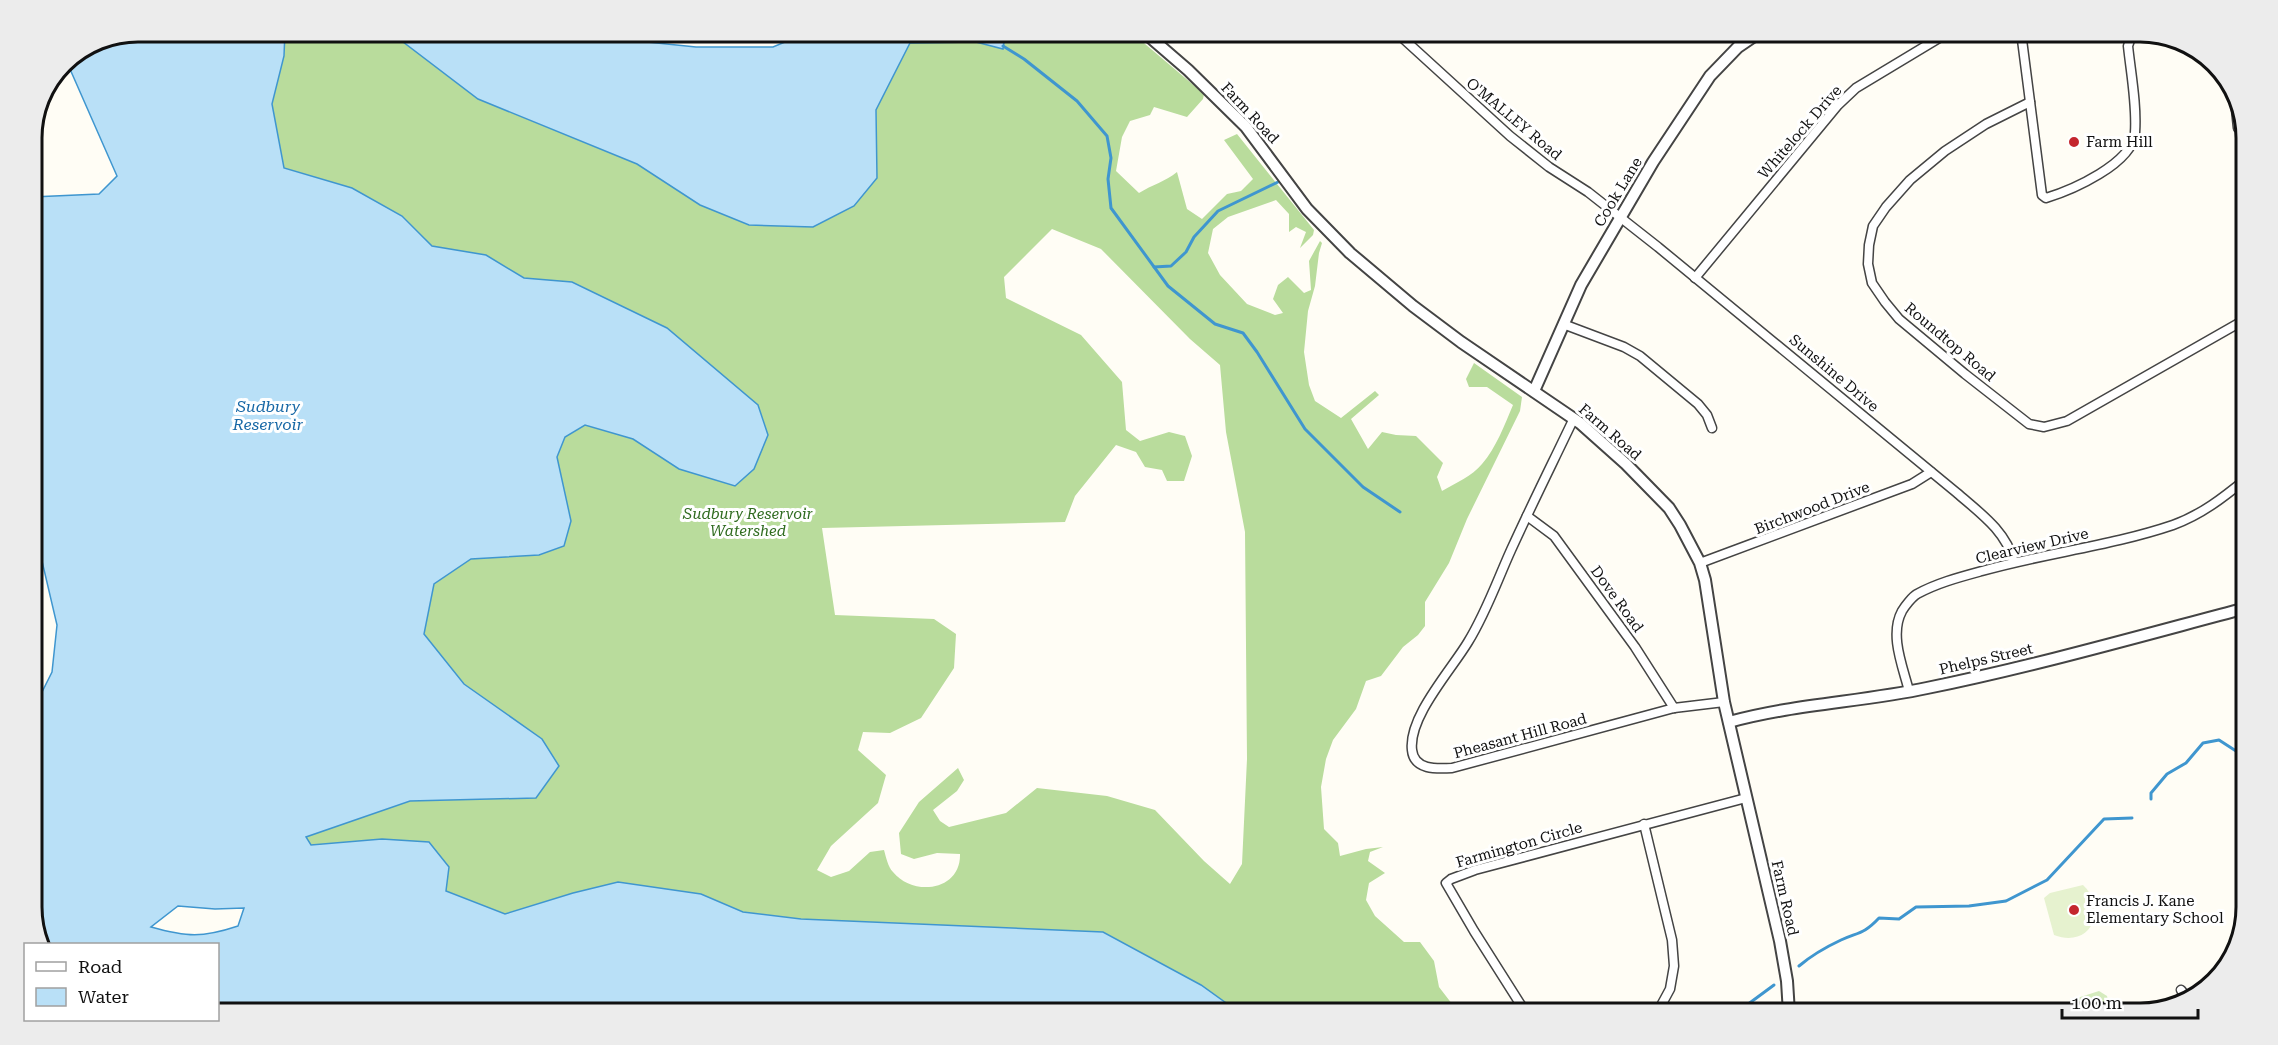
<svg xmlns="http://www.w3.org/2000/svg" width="2278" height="1045" viewBox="0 0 2278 1045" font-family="'Roboto Serif',serif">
<rect width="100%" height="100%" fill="#fffdf5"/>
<!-- green -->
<path fill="#d5ebbd" d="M2099 991 2107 996 2109 1004 2108 1013H2078L2071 1000Z"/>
<!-- forest -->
<path fill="#b9dc9c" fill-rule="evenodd" d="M285 32H390L478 99 637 164 700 205 749 225 877 178 876 110 910 43 976 42 1003 49 1004 43 984 32H1131L1204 94 1203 99 1187 117 1154 107 1150 115 1130 121 1122 137 1116 171 1139 193C1152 185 1166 181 1177 172L1187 209 1202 219 1227 194 1241 191 1253 179 1224 140 1237 134 1314 230 1313 235 1300 248 1306 232 1296 227 1289 232V214L1276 200 1228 217 1213 229 1208 253 1220 275 1247 304 1275 315 1283 313 1273 299 1278 285 1288 277 1304 293 1311 290 1309 261 1320 241 1322 243 1319 253 1315 286 1308 311 1304 352 1309 385 1315 401 1341 418 1375 391 1379 395 1351 419 1368 449 1382 432 1396 435 1416 436 1443 463 1437 477 1442 491C1456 483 1472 476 1482 464 1496 448 1505 424 1513 405L1487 387H1469L1466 379 1474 363 1522 397 1520 411 1467 519 1449 563 1425 602V626L1418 635 1403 647 1381 676 1366 681 1356 709 1333 740 1326 759 1321 787 1324 829 1338 843 1340 856 1366 849 1383 847 1370 852 1368 861 1385 873 1369 883 1366 900 1375 916 1404 942H1420L1434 961 1439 987 1459 1013H1240L1201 985 1103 932 801 919 743 912 701 894 573 893 505 914 446 891 382 839 311 846 305 837 410 801 536 798 542 739 464 684 424 634 434 584 471 559 539 555 571 521 557 457 565 437 585 425 633 439 679 469 572 283 524 278 486 255 432 246 402 216 352 188 284 168 272 104 284 56ZM1052 229 1101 249 1190 339 1220 365 1226 432 1245 532 1247 759 1242 864 1230 884 1204 861 1155 810 1107 796 1037 788 1006 813 949 827 940 821 933 810 957 791 964 780 958 768 919 802 899 833 901 854 914 859 937 853 960 854C961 891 913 897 893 872 888 867 886 857 884 850L870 852 849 871 831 877 817 870 831 846 878 803 886 775 858 750 863 732 890 733 921 718 954 668 956 634 934 619 835 615 822 528 1065 522 1075 496 1116 445 1136 452 1145 467 1162 470 1167 481H1184L1192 456 1185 436 1169 432 1140 441 1126 430 1122 382 1081 335 1006 298 1004 277Z"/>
<!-- pitch -->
<path fill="#e6f2cf" d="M2083 885C2109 910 2090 949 2054 935L2044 898 2050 893Z"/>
<!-- water -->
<g fill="#b9e0f7" stroke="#3f96cf" stroke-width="1.5" fill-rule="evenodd">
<path d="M138 32H285L284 56 272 104 284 168 352 188 402 216 432 246 486 255 524 278 572 282 667 328 758 405 768 435 754 469 735 486 679 469 633 439 585 425 565 437 557 457 571 521 564 546 539 555 471 559 434 584 424 634 464 684 542 739 559 766 536 798 410 801 306 837 311 845 382 839 429 842 449 867 446 891 505 914 573 893 618 882 701 894 743 912 801 919 1103 932 1201 985 1240 1013H218V944H43L32 914V712L52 672 57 625 42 561 32 556V197L99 194 117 176 66 60 98 39ZM178 906 215 909 244 908 238 926C202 938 187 937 151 927Z"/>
<path d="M390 32H598L608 38 696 47H773L809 32H984L1004 43 1003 49 976 42 910 43 876 110 877 178 854 206 813 227 749 225 700 205 637 164 478 99Z"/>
</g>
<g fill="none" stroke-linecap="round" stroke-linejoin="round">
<!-- stream -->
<g stroke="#3f96cf" stroke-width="3">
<path d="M1003 46 1024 59 1077 101 1107 136 1111 158 1108 179 1111 208 1168 286 1215 324 1243 333 1257 352 1305 429 1363 487 1400 512"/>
<path d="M1154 267 1171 266 1186 252 1194 237 1218 211 1278 182"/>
<path d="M2151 799V793L2167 774 2186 763 2203 743 2219 740 2236 751 2246 750"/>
<path d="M1799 966C1812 955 1826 947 1841 940 1859 932 1864 934 1879 918L1899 919 1916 907 1969 906 2006 901 2047 880 2104 819 2132 818"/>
<path d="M1736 1013 1774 985"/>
</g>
<defs>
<g id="minor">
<path d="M1396 32 1510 136 1549 167 1588 192 1658 247 1957 493C1980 513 2006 531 2014 562"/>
<path d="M2021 32 2042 195 2046 198C2072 190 2132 164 2135 133 2137 105 2131 74 2128 46L2133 32"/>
<path d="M2235 100 2238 128"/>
<path d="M2030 102 1986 124 1945 151 1910 180 1886 207 1873 226 1869 245 1868 264 1872 283 1885 302 1899 319 1965 374 2029 424 2044 427 2067 421 2246 319"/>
<path d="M1695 278 1838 105 1856 88 1949 32"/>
<path d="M1563 324 1624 347 1640 356 1698 404 1707 415 1712 428"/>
<path d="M1574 418C1553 462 1531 506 1511 550 1497 581 1486 613 1468 642 1452 669 1408 717 1412 750 1414 770 1436 769 1452 768L1674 708 1724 702"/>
<path d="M1527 516 1554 536 1635 647 1674 708"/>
<path d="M1700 563 1912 484 1931 472"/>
<path d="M1909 691C1903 667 1889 635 1902 611 1905 606 1912 597 1917 594 1937 583 1960 577 1982 571 2045 553 2111 546 2173 525 2201 515 2224 497 2246 479"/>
<path d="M1644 824 1672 940 1674 966 1670 989 1657 1013"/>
<path d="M2181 990 2188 999"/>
<path d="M1526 1013 1474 931 1446 883 1451 879 1475 870 1746 798"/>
</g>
<g id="tertiary">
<path d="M1144 32 1188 70 1246 127 1307 209 1350 253 1413 306 1461 342 1580 423 1626 464 1669 508 1680 525 1700 563 1705 580 1724 702 1780 941 1787 981 1789 1013"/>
<path d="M1534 391 1581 285 1653 162 1710 76 1738 47 1760 32"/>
<path d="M1729 722C1794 704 1862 702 1927 688 2035 666 2140 636 2246 608"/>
</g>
</defs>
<!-- minor casing -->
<use href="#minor" stroke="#444" stroke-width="11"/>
<!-- tertiary casing -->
<use href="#tertiary" stroke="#444" stroke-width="14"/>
<!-- minor -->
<use href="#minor" stroke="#fff" stroke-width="8"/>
<!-- tertiary -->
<use href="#tertiary" stroke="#fff" stroke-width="10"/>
</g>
<!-- markers -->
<g fill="#c4262e" stroke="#fff" stroke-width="2">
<circle cx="2074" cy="142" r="6"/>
<circle cx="2074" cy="910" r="6"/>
</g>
<g text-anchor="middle" stroke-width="6" stroke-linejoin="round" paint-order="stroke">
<!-- street labels -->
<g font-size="15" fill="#111" stroke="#fff">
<text transform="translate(1250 113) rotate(47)" y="5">Farm Road</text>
<text transform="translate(1514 119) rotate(40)" y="5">O'MALLEY Road</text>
<text transform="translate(1800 132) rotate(-49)" y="5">Whitelock Drive</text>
<text transform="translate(1618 192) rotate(-59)" y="5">Cook Lane</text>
<text transform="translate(1950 342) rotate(40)" y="5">Roundtop Road</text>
<text transform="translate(1834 373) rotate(40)" y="5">Sunshine Drive</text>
<text transform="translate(1610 432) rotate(41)" y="5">Farm Road</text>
<text transform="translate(1812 508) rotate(-21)" y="5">Birchwood Drive</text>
<text transform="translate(2032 546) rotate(-13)" y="5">Clearview Drive</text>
<text transform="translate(1617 599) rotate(54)" y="5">Dove Road</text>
<text transform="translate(1986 659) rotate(-13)" y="5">Phelps Street</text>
<text transform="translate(1520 736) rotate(-15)" y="5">Pheasant Hill Road</text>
<text transform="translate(1519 845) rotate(-16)" y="5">Farmington Circle</text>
<text transform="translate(1785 898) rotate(77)" y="5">Farm Road</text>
</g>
<!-- poi labels -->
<g font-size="15" fill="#111" stroke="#fff" text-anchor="start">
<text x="2086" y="147">Farm Hill</text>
<text x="2086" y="906">Francis J. Kane<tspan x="2086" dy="17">Elementary School</tspan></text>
</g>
<!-- park labels -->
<g font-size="15" font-style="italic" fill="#2f6b1f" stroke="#fff">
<text x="748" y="519">Sudbury Reservoir<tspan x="748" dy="17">Watershed</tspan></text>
</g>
<!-- water labels -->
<g font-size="16" font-style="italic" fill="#1768a6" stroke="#fff">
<text x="268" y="412">Sudbury<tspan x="268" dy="18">Reservoir</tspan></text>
</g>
</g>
<!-- crop -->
<path d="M0 0H2278V1045H0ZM138 42H2140A96 96 0 0 1 2236 138V907A96 96 0 0 1 2140 1003H138A96 96 0 0 1 42 907V138A96 96 0 0 1 138 42Z" fill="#ececec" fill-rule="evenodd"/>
<path fill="none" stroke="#111" stroke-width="3" d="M138 42H2140A96 96 0 0 1 2236 138V907A96 96 0 0 1 2140 1003H138A96 96 0 0 1 42 907V138A96 96 0 0 1 138 42Z"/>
<!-- legend -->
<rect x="24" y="943" width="195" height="78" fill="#ffffff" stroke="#a0a0a0" stroke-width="1.5"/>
<rect x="36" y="962" width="30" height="9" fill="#ffffff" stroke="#a0a0a0" stroke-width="1.5"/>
<text x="78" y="973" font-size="18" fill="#111111">Road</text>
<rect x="36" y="988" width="30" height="18" fill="#b9e0f7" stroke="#a0a0a0" stroke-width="1.5"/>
<text x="78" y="1003" font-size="18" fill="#111111">Water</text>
<!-- scale -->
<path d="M2062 1009v9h136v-9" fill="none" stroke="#111111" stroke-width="3"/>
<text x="2071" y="1009" font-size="18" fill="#111111" stroke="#ffffff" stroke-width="4.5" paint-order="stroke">100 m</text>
</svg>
